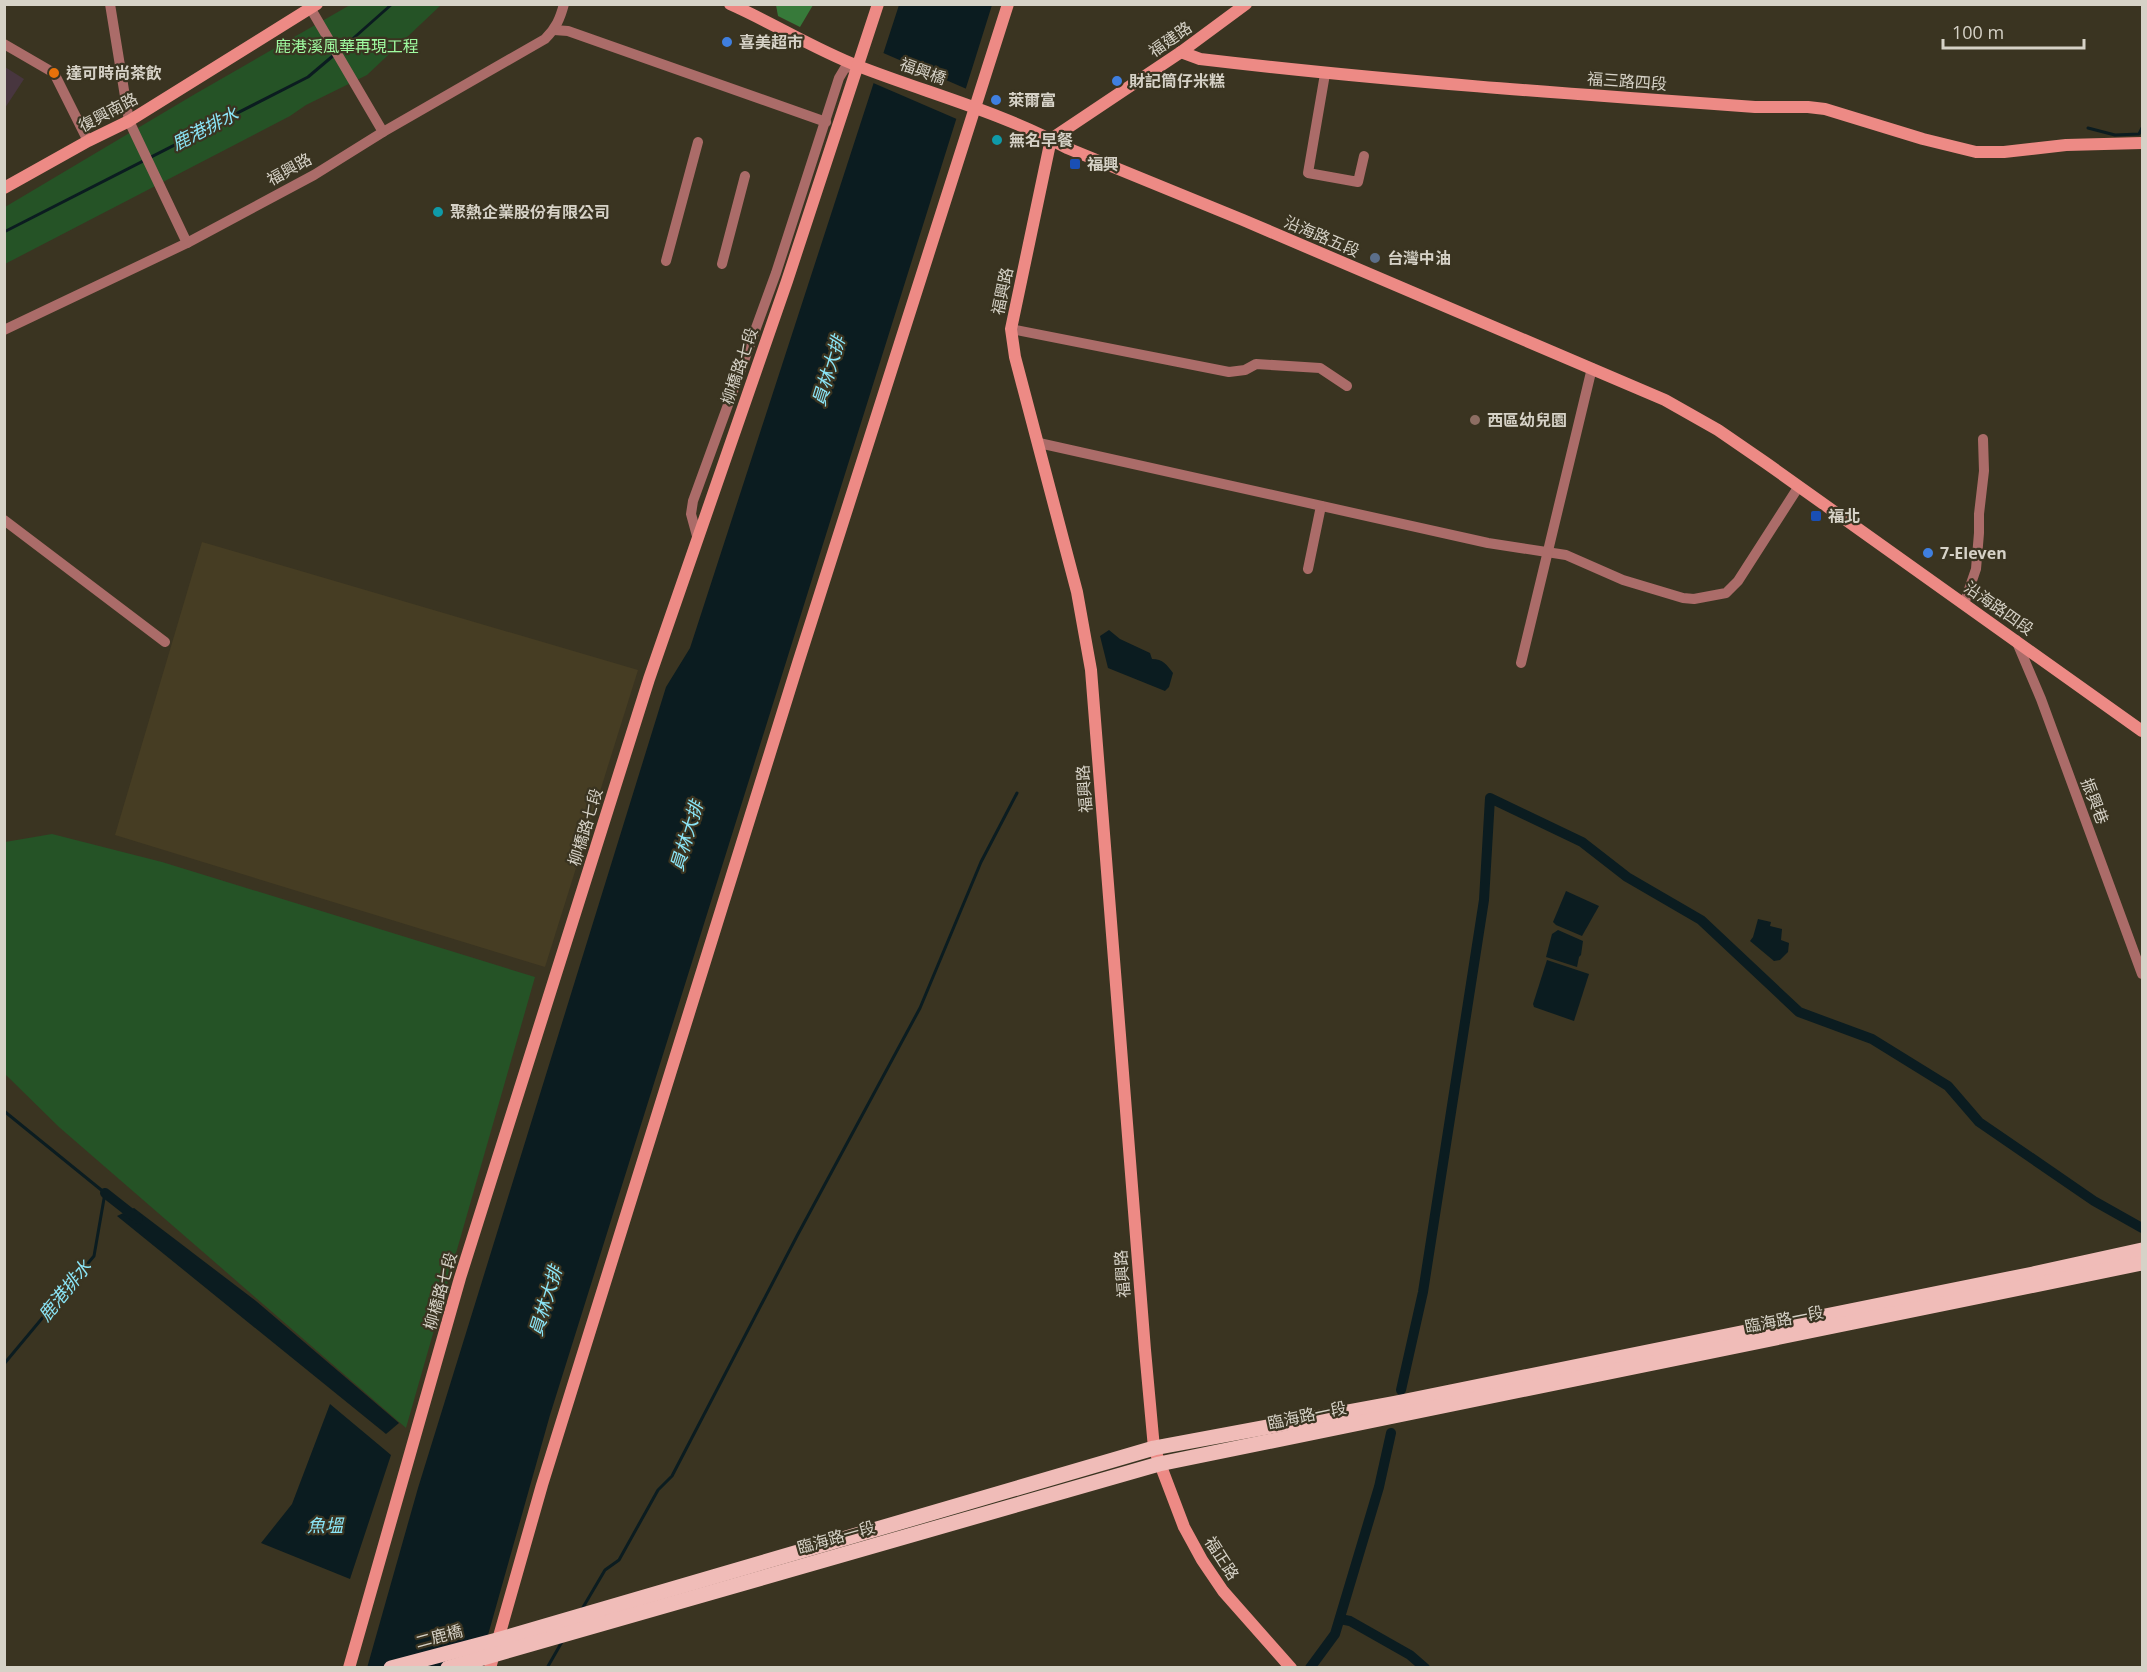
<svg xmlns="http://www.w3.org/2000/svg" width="2147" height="1672" viewBox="0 0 2147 1672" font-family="'Open Sans','Noto Sans TC',sans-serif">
<rect width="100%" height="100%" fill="#3a3421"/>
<!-- built -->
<path fill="#463d23" d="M202 542 638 670 545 967 115 835Z"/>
<!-- education -->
<path fill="#48363f" d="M5 67 24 79 5 108Z"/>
<!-- green -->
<g fill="#255326">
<path d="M350 5H441L367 75 306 105 290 116 5 264V207L195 94Z"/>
<path d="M52 834 162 862 535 977 406 1428 59 1127 5 1074V842Z"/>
</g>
<!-- forest -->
<path fill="#377a3a" d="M776 5V4L813 5 800 27 778 16Z"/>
<!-- water -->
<g fill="#0b1c20">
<path d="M899 5H992L550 1415 479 1667 367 1668 418 1488 666 687 690 648Z"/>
<path d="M1109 630 1120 639 1150 653 1152 659C1163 659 1167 665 1173 673L1169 687 1165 691 1108 668 1100 636Z"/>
<path d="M1566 891 1599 906 1582 936 1556 925 1553 922Z"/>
<path d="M1758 919 1771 922 1770 926 1782 929 1781 940 1789 943 1788 952 1780 960 1774 961 1750 941 1753 937Z"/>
<path d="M1558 930 1583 941 1581 955 1579 957 1577 967 1546 957 1552 934Z"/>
<path d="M1547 960 1589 974 1574 1021 1534 1007 1533 1004Z"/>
<path d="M134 1208 256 1301 399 1423 386 1434 117 1216Z"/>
<path d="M330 1404 391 1455 350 1579 261 1543 292 1504Z"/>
</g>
<!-- pier -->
<path fill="#3a3421" d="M881 52 969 90 959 120 871 82Z"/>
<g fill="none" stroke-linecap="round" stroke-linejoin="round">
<!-- stream -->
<g stroke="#0b1c20" stroke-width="3">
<path d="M339 51 392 4"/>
<path d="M2088 128 2115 135 2139 134 2142 128"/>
<path d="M4 232 308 77 334 55"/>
<path d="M4 1111 105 1193 94 1256 4 1364"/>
<path d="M582 1609 605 1570 619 1560 658 1490 672 1476 797 1236 920 1008 981 862 1017 793"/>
<path d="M547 1668 563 1640"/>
</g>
<!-- canal -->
<g stroke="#0b1c20" stroke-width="10">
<path d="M105 1193 138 1219"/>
<path d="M1401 1390 1423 1292 1484 900 1490 798 1582 842 1627 877 1701 920 1799 1012 1872 1039 1948 1086 1979 1122 2094 1201 2142 1228"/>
<path d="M1340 1619 1350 1621 1410 1655 1425 1668"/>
<path d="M1310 1668 1335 1634 1379 1487 1391 1433"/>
</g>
<!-- street -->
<g stroke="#ab6c69" stroke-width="10">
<path d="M110 4 129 121 187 243"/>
<path d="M308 4 383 132"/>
<path d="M554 30 568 31 826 122"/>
<path d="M4 44 54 73 88 141"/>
<path d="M1325 74 1308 173 1358 182 1364 156"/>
<path d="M666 261 698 142"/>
<path d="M722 264 745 176"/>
<path d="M1011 329 1229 372 1245 370 1256 364 1320 368 1347 386"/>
<path d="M4 330 187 243 314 175 383 132 545 39C556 28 560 19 564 4"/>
<path d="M1039 443 1488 543 1566 555 1623 580 1683 598 1694 599 1726 593 1738 581 1799 486"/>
<path d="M4 520 165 642"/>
<path d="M697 536 691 514 693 501 776 273 839 78 845 68 858 66"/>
<path d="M1308 569 1321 506"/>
<path d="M1964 604 1976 569 1979 533V514L1984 471 1983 439"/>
<path d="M2016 640 2041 699 2142 974"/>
<path d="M1521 663 1592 368"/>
</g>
<!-- secondary -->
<g stroke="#ed8a85" stroke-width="12">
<path d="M730 4C773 23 814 49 858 66 927 93 1001 112 1067 148L1243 220 1665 400 1718 430 1766 463 2142 731"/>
<path d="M1246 4 1181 52 1051 139 1011 329 1015 357 1077 592 1091 670 1145 1350 1154 1448 1184 1527 1202 1560 1223 1591 1291 1668"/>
<path d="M1181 52 1200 59C1385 81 1570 94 1755 107H1808L1825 109 1923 139 1976 152H2004L2066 145 2142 143"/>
<path d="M4 188 88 141 129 121 317 4"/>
<path d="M349 1668 460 1278 649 679 787 281 878 4"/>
<path d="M490 1668 542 1485 798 663 1008 4"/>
</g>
<!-- primary -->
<g stroke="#f0bcb8" stroke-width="15">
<path d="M391 1668 497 1640 1154 1448 1396 1403 2033 1274 2142 1250"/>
<path d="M448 1668 1159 1464 2142 1263"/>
</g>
</g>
<!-- markers -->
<g fill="#3f7fe0" stroke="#3a3421" stroke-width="2">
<circle cx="727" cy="42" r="6"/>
<circle cx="1117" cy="81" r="6"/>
<circle cx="996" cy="100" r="6"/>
<circle cx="1928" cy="553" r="6"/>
</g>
<circle fill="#e8710a" stroke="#3a3421" stroke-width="2" cx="54" cy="73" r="6"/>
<g fill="#0f9aa8" stroke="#3a3421" stroke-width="2">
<circle cx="997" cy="140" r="6"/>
<circle cx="438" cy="212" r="6"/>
</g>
<g fill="#1a4fb4" stroke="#3a3421" stroke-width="2">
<rect x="1069" y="158" width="12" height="12" rx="3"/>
<rect x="1810" y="510" width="12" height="12" rx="3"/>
</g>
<circle fill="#5c6f8a" stroke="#3a3421" stroke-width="2" cx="1375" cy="258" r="6"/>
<circle fill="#8d6e63" stroke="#3a3421" stroke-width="2" cx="1475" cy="420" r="6"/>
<g text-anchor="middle" stroke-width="4.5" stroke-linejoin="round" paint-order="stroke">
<!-- street labels -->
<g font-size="16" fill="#d6d2c7" stroke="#3a3421">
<text transform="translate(1170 39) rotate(-35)" y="6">福建路</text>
<text transform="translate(923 71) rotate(20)" y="6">福興橋</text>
<text transform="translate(1627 81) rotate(4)" y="6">福三路四段</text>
<text transform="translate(108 112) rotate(-28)" y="6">復興南路</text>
<text transform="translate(289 169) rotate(-29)" y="6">福興路</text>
<text transform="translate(1322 236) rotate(23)" y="6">沿海路五段</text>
<text transform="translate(1002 291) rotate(-78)" y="6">福興路</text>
<text transform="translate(739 366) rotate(-71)" y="6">柳橋路七段</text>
<text transform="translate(1999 608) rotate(35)" y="6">沿海路四段</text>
<text transform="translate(1084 789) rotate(-94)" y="6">福興路</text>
<text transform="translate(2095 801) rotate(69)" y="6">振興巷</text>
<text transform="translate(585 827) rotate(-73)" y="6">柳橋路七段</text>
<text transform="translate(1122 1274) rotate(-94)" y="6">福興路</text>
<text transform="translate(440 1291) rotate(-74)" y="6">柳橋路七段</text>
<text transform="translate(1784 1319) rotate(-11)" y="6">臨海路一段</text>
<text transform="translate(1307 1415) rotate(-12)" y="6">臨海路一段</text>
<text transform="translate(836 1537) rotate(-16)" y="6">臨海路一段</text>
<text transform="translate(1222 1558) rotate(57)" y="6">福正路</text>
<text transform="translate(439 1636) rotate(-15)" y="6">二鹿橋</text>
</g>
<!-- poi labels -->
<g font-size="16" font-weight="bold" fill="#d6d2c7" stroke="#3a3421" text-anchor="start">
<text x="739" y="48">喜美超市</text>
<text x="66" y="79">達可時尚茶飲</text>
<text x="1129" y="87">財記筒仔米糕</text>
<text x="1008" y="106">萊爾富</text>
<text x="1009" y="146">無名早餐</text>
<text x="1087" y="170">福興</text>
<text x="450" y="218">聚熱企業股份有限公司</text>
<text x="1387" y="264">台灣中油</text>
<text x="1487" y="426">西區幼兒園</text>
<text x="1828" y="522">福北</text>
<text x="1940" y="559">7-Eleven</text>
</g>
<!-- park labels -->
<g font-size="16" fill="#9ffaa0" stroke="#3a3421">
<text x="347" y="52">鹿港溪風華再現工程</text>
</g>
<!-- water labels -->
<g font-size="18" font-style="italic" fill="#8be5f7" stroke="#3a3421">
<text transform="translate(205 129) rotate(-27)" y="6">鹿港排水</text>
<text transform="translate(829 371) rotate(-73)" y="6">員林大排</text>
<text transform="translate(687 836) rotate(-73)" y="6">員林大排</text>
<text transform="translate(65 1291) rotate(-51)" y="6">鹿港排水</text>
<text transform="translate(546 1301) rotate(-73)" y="6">員林大排</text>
<text x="325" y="1532">魚塭</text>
</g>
</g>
<!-- border -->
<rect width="2147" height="1672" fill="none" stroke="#d6d2c7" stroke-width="12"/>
<!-- scale -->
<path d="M1943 39v9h141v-9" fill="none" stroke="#d6d2c7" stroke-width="3"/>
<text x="1952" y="39" font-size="18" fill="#d6d2c7" stroke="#3a3421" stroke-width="4.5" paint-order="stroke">100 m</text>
</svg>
